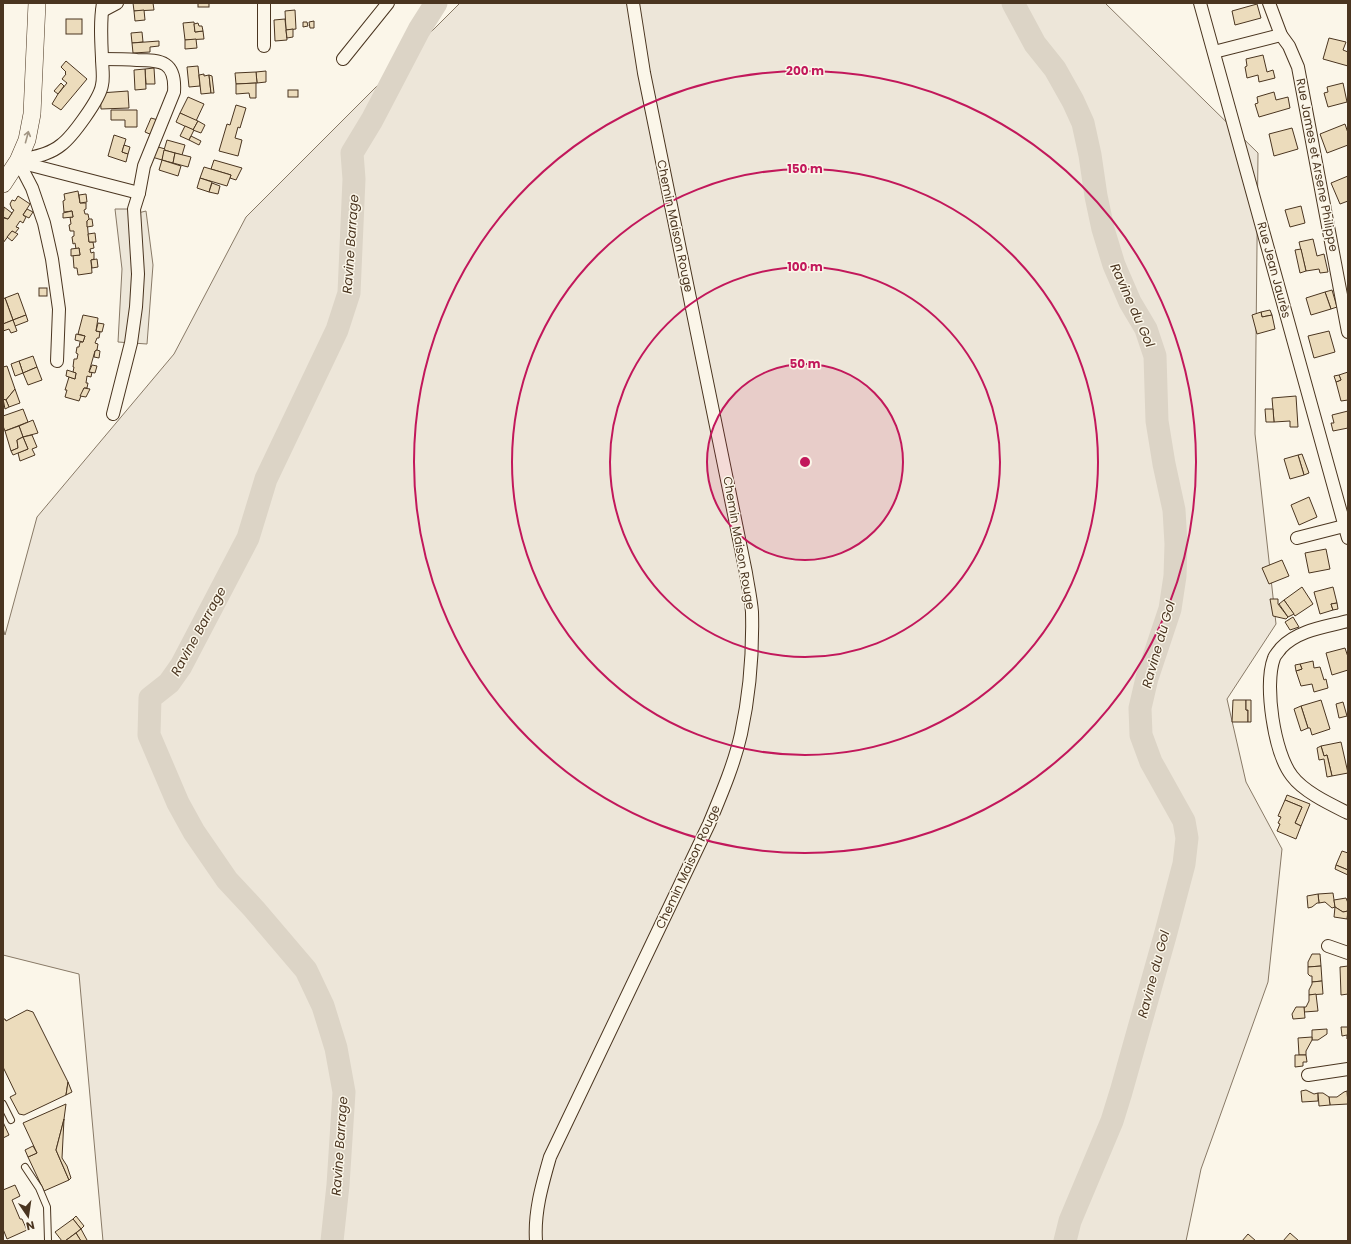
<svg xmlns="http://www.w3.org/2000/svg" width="1351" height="1244" viewBox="0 0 1351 1244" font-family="Poppins,sans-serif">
<rect width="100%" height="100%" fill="#fbf6e9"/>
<!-- green -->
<path fill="#ede6d9" stroke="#887966" d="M460 3H1105L1258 153 1255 434 1276 624 1227 699 1246 782 1282 849 1268 982 1201 1169 1186 1241H103L79 974 3 955V628L5 635 37 517 174 354 246 217Z"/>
<!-- parking -->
<path fill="#ede7d9" stroke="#887966" d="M115 209H134V214L146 211 153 265 147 344 118 342 122 269Z"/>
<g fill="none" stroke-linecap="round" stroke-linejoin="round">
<!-- river -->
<g stroke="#dcd4c6" stroke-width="23">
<path d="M1013 3 1035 44 1055 69 1073 101 1083 123 1090 155 1096 196 1103 229 1114 265 1130 302 1146 329 1155 356 1157 421 1164 464 1174 510 1176 544 1175 576 1170 609 1147 678 1140 708 1141 735 1151 762 1184 821 1187 838 1184 864 1165 936 1121 1092 1112 1121 1070 1221 1065 1241"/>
<path d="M332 1241 338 1185 344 1092 336 1048 323 1006 306 970 254 909 227 880 194 832 178 803 149 735 150 698 169 683 181 666 248 538 266 479 337 330 349 293 354 179 352 153 372 120 419 30 436 3"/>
</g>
</g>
<!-- building -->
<g fill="#ecdcbc" stroke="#4a3520">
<path d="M133 3H153L154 10 134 11Z"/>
<rect x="198" y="3" width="11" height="4"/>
<path d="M1257 4 1261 18 1235 25 1232 11Z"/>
<path d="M144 10 145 20 135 21 134 11Z"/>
<path d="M295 10 296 29 286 30 285 11Z"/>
<rect x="66" y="19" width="16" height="15"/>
<path d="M285 19 287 40 275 41 274 20Z"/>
<path d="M314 21V28H310L309 22Z"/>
<path d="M194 22 195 32 203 31 204 39 185 40 183 23Z"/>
<path d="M303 22H307L308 26 303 27Z"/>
<path d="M198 23 199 26H202L203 31 195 32 194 24Z"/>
<path d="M293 29V37L287 38 286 30Z"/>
<path d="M142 32 143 42 132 43 131 33Z"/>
<path d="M1329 38 1346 42 1343 50 1348 52V66L1323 59Z"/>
<path d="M196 39 197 48 185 49V40Z"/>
<path d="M159 41V46L150 47V52L133 53 132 43Z"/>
<path d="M1263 55 1267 72 1273 70 1275 78 1259 82 1258 75 1247 78 1245 67 1247 66 1246 59Z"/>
<path d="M66 61 87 79 61 110 52 104 58 94 67 83 62 79 66 74 65 73 66 72 61 67Z"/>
<path d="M198 66 200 86 189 87 187 67Z"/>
<path d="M154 68 155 84H146L145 69Z"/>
<path d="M145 69 146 89 135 90 134 70Z"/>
<path d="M266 71V82L257 83 256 72Z"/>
<path d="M256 72 257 83 236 84 235 73Z"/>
<path d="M204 74V76L209 75 211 93 201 94 199 75Z"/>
<path d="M209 75 212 76 214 93H211Z"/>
<path d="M61 83 64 86 58 94 54 91Z"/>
<path d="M256 83V98H250L249 93 236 94V84Z"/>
<path d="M1343 83 1347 102 1328 107 1324 93 1328 92 1327 87Z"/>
<rect x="288" y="90" width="10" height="7"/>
<path d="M128 91 129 108 101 109 100 93Z"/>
<path d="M1274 92 1276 100 1288 97 1290 108 1259 117 1255 104 1258 103 1257 97Z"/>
<path d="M188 97 204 104 196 121 180 113Z"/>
<path d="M236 105 246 108 240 128 238 127 235 138 242 140 238 156 219 151 227 124 230 125Z"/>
<path d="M111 110H137V127H125V120H111Z"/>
<path d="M180 113 198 121 193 130 176 122Z"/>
<path d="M151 118 158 120 152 135 145 132Z"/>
<path d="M198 121 205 125 201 133 193 130Z"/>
<path d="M1345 124 1348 133V145L1327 153 1320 134Z"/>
<path d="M185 126 194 130 189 140 180 136Z"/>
<path d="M1292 128 1298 149 1274 156 1269 134Z"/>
<path d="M114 135 126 139 122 152 128 154 126 162 108 156Z"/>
<path d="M191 136 201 141 199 145 189 140Z"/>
<path d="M167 140 185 145 182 155 164 150Z"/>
<path d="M124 145 130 147 128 154 122 152Z"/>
<path d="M155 146 165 149 162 160 152 157Z"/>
<path d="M164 150 175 153 173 163 162 160Z"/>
<path d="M175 153 191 157 188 167 173 163Z"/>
<path d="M162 160 181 166 178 176 159 170Z"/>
<path d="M214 160 242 168 236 180 230 178 231 175 211 169Z"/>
<path d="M204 167 231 175 227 186 200 178Z"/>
<path d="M1348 176V201L1340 204 1331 183Z"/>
<path d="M200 178 212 182 209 192 197 188Z"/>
<path d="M212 183 220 186 218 194 209 192Z"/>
<path d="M78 191 80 203H86V209L84 210 85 214H88L89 219 87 221 89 242H93L94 248 90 249 91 253 94 252V259L91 260 92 273 78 275 77 268H74L73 255H80L79 248 76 249 75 243 73 244 72 237 74 236V231H70L69 225 71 224 70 217H73L72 211 64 212 63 201 65 200 64 194Z"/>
<path d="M86 194 87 202 80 203 79 195Z"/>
<path d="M18 196 30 204 23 215 26 217 23 223 20 221 16 227 19 228 15 233 12 231 3 243V219L4 218 8 219 14 210 12 209 10 204 12 200 15 201Z"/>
<path d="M1301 206 1305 223 1290 227 1285 210Z"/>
<path d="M4 207 12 213 8 219 3 217Z"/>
<path d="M27 209 33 212 29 218 23 215Z"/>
<path d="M72 211 73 217 63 218V213Z"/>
<path d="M89 219H92L93 226 87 227V221Z"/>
<path d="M12 231 18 234 12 241 7 237Z"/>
<path d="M95 233 96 242H89L88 234Z"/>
<path d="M1313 239 1317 256 1324 254 1328 272 1320 273 1319 269 1306 271 1299 242Z"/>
<path d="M79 248 80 255 71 256V249Z"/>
<path d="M1301 249 1306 271 1300 273 1295 250Z"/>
<path d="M97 259 98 267 92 268 91 260Z"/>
<rect x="39" y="288" width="8" height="8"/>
<path d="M1332 290 1337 307 1331 309 1325 292Z"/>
<path d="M1325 292 1331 309 1311 315 1306 298Z"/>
<path d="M18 293 26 315 13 320 5 298Z"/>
<path d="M5 298 13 320 3 324V299Z"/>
<path d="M1270 310 1272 315 1262 317 1261 312Z"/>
<path d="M1261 312 1262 317 1272 315 1275 329 1257 334 1252 315Z"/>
<path d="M26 315 28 321 15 326 13 320Z"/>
<path d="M83 315 98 318 96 331 100 332 99 338H97L95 343 98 344 97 350 95 351 89 372H92L91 377 87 376 86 383H88L87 388H84L79 401 65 397 67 390H65L69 377 75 379 76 373 73 372 74 367H73L74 359H77L78 354 76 353 77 347H79L80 342H83L85 336 78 334Z"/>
<path d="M13 320 17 331 11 333 9 329 3 331V324Z"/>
<path d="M98 323 104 324 102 332 96 331Z"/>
<path d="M1329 331 1335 352 1314 358 1308 336Z"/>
<path d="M76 334 85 336 83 342 75 340Z"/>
<path d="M97 350 100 351 99 358 94 357 95 351Z"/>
<path d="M33 356 37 367 23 373 19 361Z"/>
<path d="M19 361 23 373 15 376 11 364Z"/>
<path d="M92 365 97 366 95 373 89 372Z"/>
<path d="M7 366 15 389 6 400 3 399V367Z"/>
<path d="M37 367 42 380 28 385 23 373Z"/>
<path d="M67 370 76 373 75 379 66 376Z"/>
<path d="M1348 372V400L1341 401 1336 382 1341 380 1339 375Z"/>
<path d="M1339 375 1341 380 1336 382 1334 376Z"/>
<path d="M84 388 90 389 86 397 80 396Z"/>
<path d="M15 389 20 403 9 407 6 400Z"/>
<path d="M1296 396 1298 427H1290V421L1274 422 1272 398Z"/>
<path d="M3 399 6 400 9 407 5 409Z"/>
<path d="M23 409 28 422 5 431 3 426V416Z"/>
<path d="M1265 409H1273L1274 422H1266Z"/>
<path d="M1348 411V428L1333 431 1331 423H1334L1332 415Z"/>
<path d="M33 420 38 433 23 437 19 426Z"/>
<path d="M19 426 23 437 17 440 18 448 11 451 5 431Z"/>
<path d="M32 435 37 447 32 449 35 455 20 461 18 453 28 449 23 437Z"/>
<path d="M23 437 28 449 13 455 11 451 18 448 17 440Z"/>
<path d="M1302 454 1309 473 1304 475 1298 455Z"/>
<path d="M1298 455 1304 475 1290 479 1284 459Z"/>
<path d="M1309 497 1317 517 1299 525 1291 505Z"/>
<path d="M1326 549 1330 569 1309 573 1305 553Z"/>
<path d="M1282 560 1289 576 1269 584 1262 568Z"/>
<path d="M1302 587 1313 604 1295 616 1284 600Z"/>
<path d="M1333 587 1337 603 1331 604 1333 610 1320 614 1314 592Z"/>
<path d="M1270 599H1278V604L1288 617 1286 619 1273 616Z"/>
<path d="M1284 600 1294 614 1288 617 1279 604Z"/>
<path d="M1337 603 1338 609 1333 610 1331 604Z"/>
<path d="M1293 617 1299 627 1290 630 1285 622Z"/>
<path d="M1345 648 1348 657V670L1332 675 1326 653Z"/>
<path d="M1313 661 1314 668 1320 667 1324 680 1326 679 1328 688 1314 692 1312 684 1301 686 1296 671 1302 669 1300 664Z"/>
<path d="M1300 664 1302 669 1296 671 1295 665Z"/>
<path d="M1233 700H1246V710H1248V722H1232Z"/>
<path d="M1246 700H1251V722H1248V710H1246Z"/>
<path d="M1321 700 1330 729 1312 735 1310 728H1308L1301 706Z"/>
<path d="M1343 702 1347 716 1339 718 1336 704Z"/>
<path d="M1301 706 1308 728 1301 731 1294 709Z"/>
<path d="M1341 742 1348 773 1332 776 1327 755 1324 756 1321 746Z"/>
<path d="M1321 746 1324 756 1327 755 1332 776 1327 777 1324 759 1319 760 1317 748Z"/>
<path d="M1287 795 1310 804 1301 826 1295 823 1302 807 1285 800Z"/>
<path d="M1285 800 1302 807 1295 823 1301 826 1296 839 1277 831 1280 824 1278 823 1281 817 1278 816Z"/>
<path d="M1342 851 1348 853V870L1336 865Z"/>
<path d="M1336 865 1348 870V875L1335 869Z"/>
<path d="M1333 893 1335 907 1332 908 1325 902 1319 903 1318 894Z"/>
<path d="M1318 894 1319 903H1317L1312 907 1308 908 1307 896Z"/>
<path d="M1346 898 1348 903V911L1343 912 1335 907 1334 900Z"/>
<path d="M1335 907 1343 912 1348 911 1347 919 1334 917Z"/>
<path d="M1312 954H1320L1321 966 1308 967V962Z"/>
<path d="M1321 966 1322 981 1312 982V976H1310L1308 974V967Z"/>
<path d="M1348 966V994L1341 995 1340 967Z"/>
<path d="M1322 981 1323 994 1309 995V990L1312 984V982Z"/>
<path d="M1316 994 1318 1011 1304 1012V1007H1306L1309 1001V995Z"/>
<path d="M1296 1007H1304L1305 1018 1293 1019 1292 1014Z"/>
<path d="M27 1010 33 1012 68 1082 66 1095 24 1115 19 1114 10 1097 16 1094 3 1067V1019H5L6 1021Z"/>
<path d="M1341 1027H1348V1039H1347V1035L1342 1036Z"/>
<path d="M1327 1029V1034L1318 1040H1312V1030Z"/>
<path d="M1312 1037V1040L1306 1051V1055H1299L1298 1038Z"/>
<path d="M1295 1055H1306L1307 1062H1303V1066L1295 1067Z"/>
<path d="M68 1082 72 1092 66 1095Z"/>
<path d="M1306 1090 1314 1094 1318 1093V1101L1302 1102 1301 1091Z"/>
<path d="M1347 1091 1348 1104 1330 1105 1329 1097H1337L1344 1092Z"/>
<path d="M1318 1093H1323L1329 1097 1330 1105 1319 1106Z"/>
<path d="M66 1104 64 1119 56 1150 69 1180 44 1191 28 1157 37 1153 23 1123Z"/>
<path d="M64 1119 62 1158 67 1166 71 1178 69 1180 56 1150Z"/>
<path d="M3 1122 9 1135 3 1138Z"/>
<path d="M33 1146 37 1153 28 1157 25 1150Z"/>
<path d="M15 1185 20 1196 12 1200 20 1219H22L27 1230 7 1239 3 1229V1190Z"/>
<path d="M76 1216 84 1226 81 1229 73 1219Z"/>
<path d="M73 1219 81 1229 65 1241H62L55 1232Z"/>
<path d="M81 1229 87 1240 86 1241H81L76 1233Z"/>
<path d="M76 1233 81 1241H65Z"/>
<path d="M1290 1233 1299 1241H1283Z"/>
<path d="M1248 1234 1256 1241H1242Z"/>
</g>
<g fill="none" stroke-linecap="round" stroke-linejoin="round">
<defs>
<g id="service">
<path d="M3 1104 11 1120"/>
<path d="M25 1167 39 1188 47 1207 48 1241"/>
</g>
<g id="minor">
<path d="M1200 3 1348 538"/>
<path d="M1269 3 1281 35 1289 46 1298 67 1348 332"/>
<path d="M102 11 117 3"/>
<path d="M264 46V3"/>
<path d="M1214 52 1281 35"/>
<path d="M102 59C113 59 125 59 137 60 162 60 176 62 174 92L144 166 139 193 134 209 138 274 136 307 131 343 113 414"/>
<path d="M343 59 388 3"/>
<path d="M18 161 32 188 44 223 52 259 59 309 57 361"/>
<path d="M18 161C32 157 49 155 61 145 72 137 100 99 102 85 104 77 102 67 102 58 101 39 100 21 103 3"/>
<path d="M19 162 139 193"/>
<path d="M1297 538 1348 525"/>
<path d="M1348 621C1325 627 1298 630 1281 648 1279 651 1275 655 1274 658 1264 685 1274 753 1292 776 1304 792 1330 804 1348 813"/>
<path d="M1328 946 1348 953"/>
<path d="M1308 1075 1348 1069"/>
<path d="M536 1241C534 1212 542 1185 550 1157L709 824C721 795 734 765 741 734 749 697 753 651 752 612 751 599 748 586 746 573L644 73 633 3"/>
</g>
<path id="secondary" d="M3 184 18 161 27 140 32 114 37 3"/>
</defs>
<!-- service casing -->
<use href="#service" stroke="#4a3520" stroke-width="8"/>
<!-- minor casing -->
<use href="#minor" stroke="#4a3520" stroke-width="14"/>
<!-- secondary casing -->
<use href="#secondary" stroke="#4a3520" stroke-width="18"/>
<!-- service -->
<use href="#service" stroke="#fbf6e9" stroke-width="6"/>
<!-- minor -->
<use href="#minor" stroke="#fbf6e9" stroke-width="12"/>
<!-- secondary -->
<use href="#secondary" stroke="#fbf6e9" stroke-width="17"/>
</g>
<!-- one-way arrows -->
<defs><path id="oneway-shaft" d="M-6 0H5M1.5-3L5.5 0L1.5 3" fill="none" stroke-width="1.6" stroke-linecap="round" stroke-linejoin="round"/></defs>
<use stroke="#a29684" href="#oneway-shaft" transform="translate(27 137) rotate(-75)"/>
<!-- distance rings -->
<circle cx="805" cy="462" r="98" fill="#c2185b" fill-opacity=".12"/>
<g fill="none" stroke="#c2185b" stroke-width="2">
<circle cx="805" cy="462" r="98"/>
<circle cx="805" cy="462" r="195"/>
<circle cx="805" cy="462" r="293"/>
<circle cx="805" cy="462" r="391"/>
</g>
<g text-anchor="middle" stroke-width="3" stroke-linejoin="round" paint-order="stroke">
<!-- street labels -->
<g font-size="12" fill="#4a3520" stroke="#fbf6e9">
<text transform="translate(1317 165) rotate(79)" y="4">Rue James et Arsene Philippe</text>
<text transform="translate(675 226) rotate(78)" y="4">Chemin Maison Rouge</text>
<text transform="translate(1274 270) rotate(75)" y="4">Rue Jean Jaurès</text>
<text transform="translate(739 543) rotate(80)" y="4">Chemin Maison Rouge</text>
<text transform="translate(688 867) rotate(-65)" y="4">Chemin Maison Rouge</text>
</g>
<!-- water labels -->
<g font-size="13" font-style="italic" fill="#4a3520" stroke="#fbf6e9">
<text transform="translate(350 244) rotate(-86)" y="5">Ravine Barrage</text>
<text transform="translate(1133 305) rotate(66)" y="5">Ravine du Gol</text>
<text transform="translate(198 631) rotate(-61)" y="5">Ravine Barrage</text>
<text transform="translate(1158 644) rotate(-74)" y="5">Ravine du Gol</text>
<text transform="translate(1153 974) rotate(-75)" y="5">Ravine du Gol</text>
<text transform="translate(339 1146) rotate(-86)" y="5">Ravine Barrage</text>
</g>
</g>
<circle cx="805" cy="462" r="6" fill="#c2185b" stroke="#fbf6e9" stroke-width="2"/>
<g font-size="12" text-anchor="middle" font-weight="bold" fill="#c2185b" stroke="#fbf6e9" stroke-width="3" stroke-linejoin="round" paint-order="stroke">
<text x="805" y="75">200 m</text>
<text x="805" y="173">150 m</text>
<text x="805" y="271">100 m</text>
<text x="805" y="368">50 m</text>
</g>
<!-- border -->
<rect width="1351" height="1244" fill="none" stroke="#4a3520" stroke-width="8"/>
<!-- north arrow -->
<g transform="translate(28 1216) rotate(167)" stroke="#fbf6e9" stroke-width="3" paint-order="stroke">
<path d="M0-3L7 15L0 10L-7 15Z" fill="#4a3520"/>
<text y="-6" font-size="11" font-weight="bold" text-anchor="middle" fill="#4a3520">N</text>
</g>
</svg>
